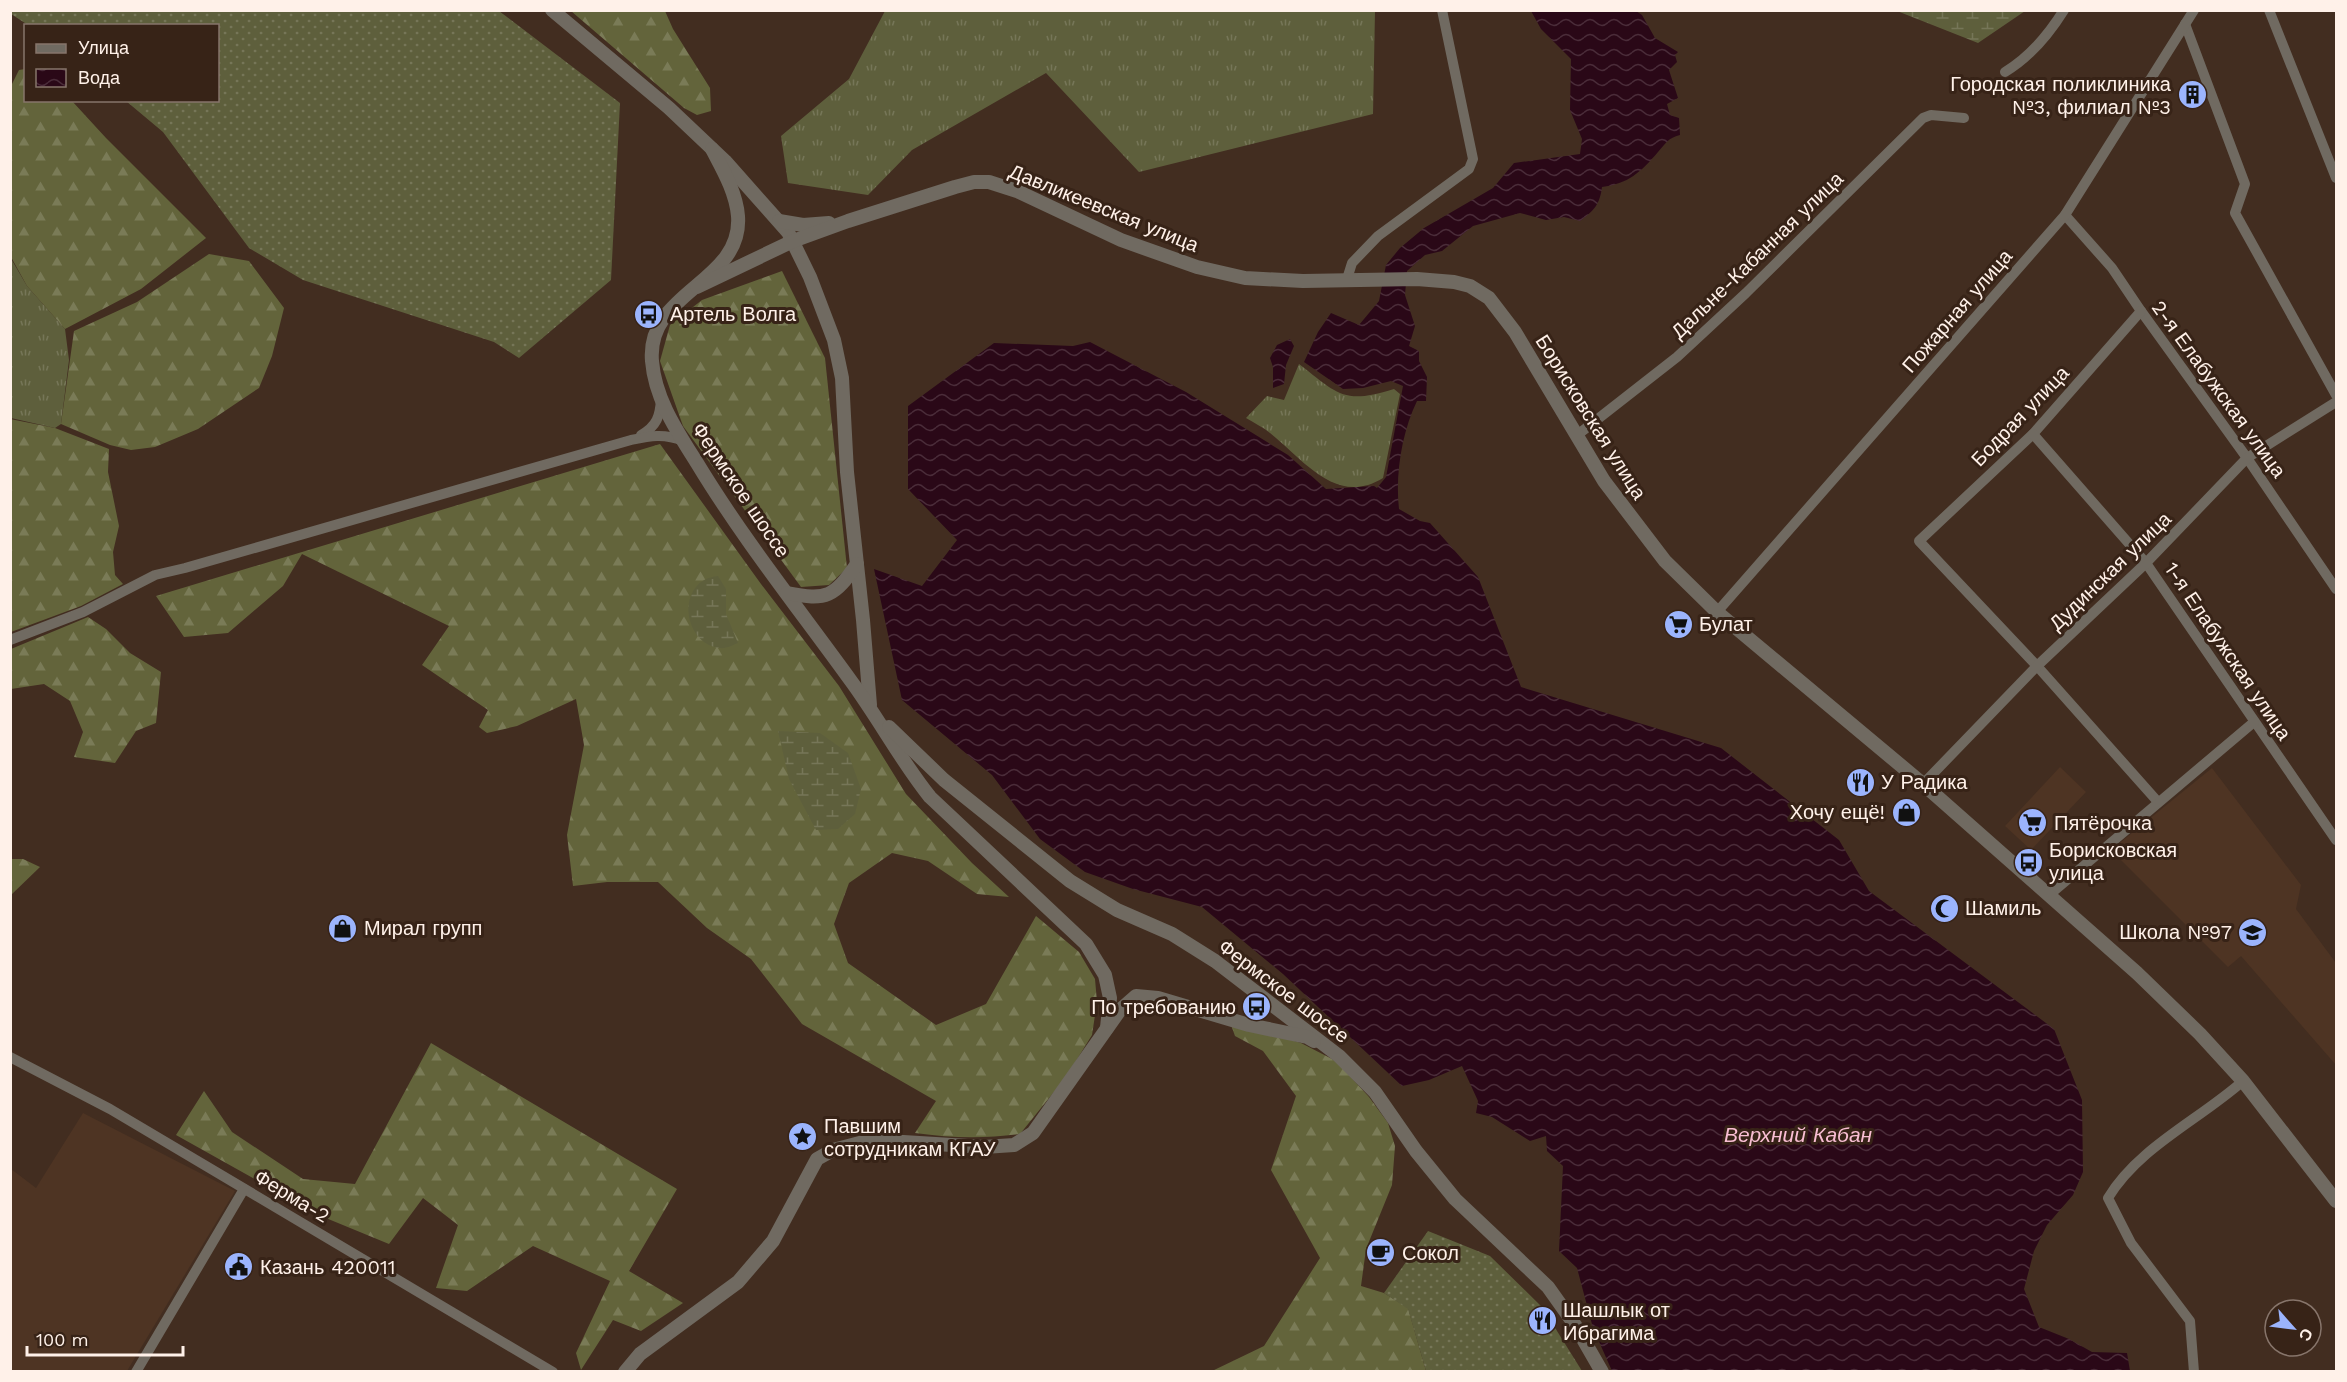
<svg xmlns="http://www.w3.org/2000/svg" width="2347" height="1382" viewBox="0 0 2347 1382" font-family="'Work Sans',sans-serif">
<defs>
<pattern id="grass-tufts" width="24" height="20" patternUnits="userSpaceOnUse" patternTransform="scale(1.5)"><rect width="24" height="20" fill="#5e5f3c"/><path d="M3 7l-1-3M5 7V3M7 7l1-3M15 17l-1-3M17 17v-4M19 17l1-3" fill="none" stroke="#767658"/></pattern>
<pattern id="forest-firs" width="22" height="20" patternUnits="userSpaceOnUse" patternTransform="scale(1.5)"><rect width="22" height="20" fill="#63643b"/><path d="M5 1l3.5 6h-7zM16 11l3.5 6h-7z" fill="#7a7b57"/></pattern>
<pattern id="wetland-marsh" width="20" height="14" patternUnits="userSpaceOnUse" patternTransform="scale(1.5)"><rect width="20" height="14" fill="#5e5f3c"/><path d="M1 5h8M5 5V1M11 12h8M15 12V8" fill="none" stroke="#767658"/></pattern>
<pattern id="garden-dots" width="8" height="8" patternUnits="userSpaceOnUse" patternTransform="scale(1.5)"><rect width="8" height="8" fill="#5e5f3c"/><path d="M2 2h.1M6 6h.1" fill="none" stroke="#767658" stroke-width="1.8" stroke-linecap="round"/></pattern>
<pattern id="water-waves" width="16" height="10" patternUnits="userSpaceOnUse" patternTransform="scale(1.5)"><rect width="16" height="10" fill="#2a0817"/><path d="M0 5q4-4 8 0t8 0" fill="none" stroke="#4a2c39"/></pattern>
</defs>
<rect width="100%" height="100%" fill="#422d20"/>
<!-- built -->
<g fill="#4e3423">
<path d="M2060 767 2086 792 2031 850 2005 826Z"/>
<path d="M2212 768 2301 885 2296 909 2336 963V1065L2241 956 2228 967 2111 850Z"/>
<path d="M83 1113 235 1191 127 1371H11V1169L36 1188Z"/>
</g>
<!-- grass -->
<g fill="url(#grass-tufts)">
<path d="M885 11H1375L1373 114 1139 172 1046 73 912 150 868 195 788 183 781 136 849 79Z"/>
<path d="M10 257 27 286 65 329 69 360 61 424 55 428 11 418Z"/>
<path d="M1299 364C1338 394 1343 405 1394 389L1400 394 1383 478C1336 507 1303 459 1270 433 1263 427 1254 423 1246 418L1267 396 1284 400Z"/>
</g>
<!-- forest -->
<g fill="url(#forest-firs)">
<path d="M571 11H665L673 29 710 88 711 111 697 115 684 108Z"/>
<path d="M25 69 26 100 72 101 106 138 206 238 141 289 65 329 27 286 11 257V86L19 70Z"/>
<path d="M209 254 249 261 284 308 272 356 259 388 198 429 155 447 131 450 110 445 61 424 74 331 137 302Z"/>
<path d="M782 271 825 358 847 568 829 585 801 587 683 426 660 361 670 325 702 300Z"/>
<path d="M10 419 55 428 109 449 108 472 119 526 113 552 115 575 123 584 81 606 11 632Z"/>
<path d="M660 444 761 584 839 686 906 794 972 863 1009 897 977 894 928 861 892 853 849 883 834 924 848 963 936 1025 986 1004 1036 916 1079 952 1095 979 1097 1002 1092 1035 1066 1077 1020 1134C982 1139 952 1138 915 1133L936 1101 802 1024 751 959 707 928 658 882H607L573 886 567 835 584 745 576 699 517 726 487 733 479 727 488 710 422 665 449 626 302 554 283 586 228 633 184 637 156 596Z"/>
<path d="M88 617 106 629 130 653 161 672 156 723 136 731 115 763 74 757 83 732 70 701 44 684 11 689V649Z"/>
<path d="M11 859H23L40 867 11 895Z"/>
<path d="M1230 1022 1301 1043 1336 1061 1369 1097 1388 1123 1395 1146 1392 1185 1366 1249 1361 1286 1384 1293 1408 1308 1426 1371 1210 1372 1264 1346 1320 1258 1271 1170 1296 1096 1263 1051 1235 1036Z"/>
<path d="M431 1043 677 1189 629 1271 683 1303 641 1331 613 1320 581 1370 576 1353 610 1281 533 1246 467 1291 436 1288 458 1225 423 1198 389 1244 321 1216 176 1135 204 1091 232 1132 303 1179 355 1184Z"/>
</g>
<!-- wetland -->
<g fill="url(#wetland-marsh)">
<path d="M1897 11H2025L1978 43Z"/>
<path d="M718 576 726 589V614L738 643C733 645 726 649 720 648 682 644 675 580 718 576Z"/>
<path d="M778 731 820 733 848 753 861 789 855 814 838 829 816 830 789 779Z"/>
</g>
<!-- garden -->
<g fill="url(#garden-dots)">
<path d="M10 11H499L620 103 611 280 519 358 494 342 303 280 249 248 163 132 126 101 218 100V26L28 25 11 14Z"/>
<path d="M1428 1231 1490 1256 1542 1307 1582 1371H1426L1408 1309 1384 1293Z"/>
</g>
<!-- water -->
<g fill="url(#water-waves)">
<path d="M1531 11H1636L1642 15 1655 38 1678 52 1675 55 1677 62 1669 70 1678 98 1667 104 1670 115 1679 118 1680 135C1668 138 1666 143 1658 152 1641 172 1628 184 1602 187 1600 204 1594 211 1580 221L1564 217 1546 220 1520 213 1473 226 1442 251 1425 255 1407 271 1405 295 1415 326 1409 346 1419 351V361L1427 377 1426 401H1417C1402 432 1395 474 1399 509L1420 521 1430 523 1478 577 1521 687 1721 748 1839 840 1869 891 2054 1029 2082 1100 2083 1172 2073 1195 2047 1225 2034 1251 2024 1289 2039 1327 2069 1339 2092 1352 2127 1353 2130 1371H1612L1593 1328 1577 1268 1559 1251 1563 1166 1547 1151 1546 1136 1530 1141 1492 1117 1476 1113 1478 1101 1462 1066 1429 1080 1402 1086 1283 974 1202 907 1133 889 1085 872 1040 839 992 775 902 700 874 569 922 586 957 540 908 489V406L994 343 1073 346 1090 342 1186 392 1288 455 1326 489 1374 486 1377 488 1386 477 1403 386 1391 381 1363 388 1343 389 1304 362 1318 332 1331 313 1359 325 1379 301 1386 265 1400 248 1424 228 1493 188 1514 163 1580 154 1582 139 1570 110 1571 59 1541 29Z"/>
<path d="M1290 339 1294 346 1286 365 1284 384 1273 388V367L1270 358 1277 345Z"/>
</g>
<g fill="none" stroke-linecap="round" stroke-linejoin="round">
<!-- minor -->
<g stroke="#706a61" stroke-width="10">
<path d="M2269 10 2336 178"/>
<path d="M2185 24 2245 184 2235 213 2336 395"/>
<path d="M2005 72C2030 57 2049 34 2064 10"/>
<path d="M2065 215 2112 268 2141 311 2247 458 2336 589"/>
<path d="M1347 279 1352 263 1378 236 1469 169 1473 159 1442 10"/>
<path d="M2141 311 2033 434 1919 541 2037 666 2158 802"/>
<path d="M2033 434 2146 563 2336 840"/>
<path d="M641 435C657 426 660 416 661 399"/>
<path d="M1576 436 1677 357 1746 293 1923 118 1931 115 1964 118"/>
<path d="M1717 612 2065 215 2194 10"/>
<path d="M10 640 83 612 155 575 185 568 631 440C650 436 664 433 683 441"/>
<path d="M1923 784 2037 666 2146 563 2247 458 2336 402"/>
<path d="M2048 896 2254 722"/>
<path d="M10 1057 110 1109 553 1372"/>
<path d="M136 1372 244 1189"/>
<path d="M2194 1372 2190 1321 2131 1243 2108 1198C2139 1147 2199 1120 2243 1081"/>
</g>
<!-- tertiary -->
<g stroke="#706a61" stroke-width="14">
<path d="M552 10 669 108 725 161 788 232 810 277 834 340 842 378 847 472 863 620 870 705"/>
<path d="M712 149C723 170 736 192 738 216 743 283 646 291 652 361 655 399 677 431 697 463 743 539 799 609 851 681 879 719 901 761 930 797L1086 944 1105 975 1110 998 1107 1028"/>
<path d="M779 221 803 225 829 223"/>
<path d="M697 287 793 241 848 221 955 187 974 182H989L1017 191 1121 240 1197 267 1245 278 1303 281 1417 279 1454 282 1470 286 1489 298 1515 332 1604 481 1665 561 1717 612 1923 784 2137 973 2200 1034 2243 1081 2336 1201"/>
<path d="M787 593C827 601 834 597 857 564"/>
<path d="M889 727 944 780 1070 881 1117 910 1172 934 1215 961 1339 1056 1375 1092 1416 1151 1455 1199 1548 1287 1575 1325 1602 1372"/>
<path d="M625 1372 640 1354 738 1282 773 1241 817 1159 833 1150 871 1140 984 1147 1014 1145 1033 1133 1120 1010 1136 996 1158 998 1249 1025 1307 1037 1314 1041"/>
</g>
</g>
<!-- icons -->
<defs>
<symbol id="building-disc" viewBox="-11 -11 22 22"><circle r="9.5" fill="#9bb4fd" stroke="#372317"/><path d="M-4-6H4V6H1V3H-1V6H-4ZM-2.5-4.3h1.7v1.8h-1.7ZM.8-4.3h1.7v1.8H.8ZM-2.5-1h1.7V.8h-1.7ZM.8-1h1.7V.8H.8Z" fill="#111"/></symbol>
<symbol id="bus-disc" viewBox="-11 -11 22 22"><circle r="9.5" fill="#9bb4fd" stroke="#372317"/><path d="M-5-6H5V4H4V6H2V4H-2V6H-4V4H-5ZM-3.5-4V0h7V-4ZM-3.5 1.2v1.5H-2V1.2ZM2 1.2v1.5H3.5V1.2Z" fill="#111"/></symbol>
<symbol id="supermarket-disc" viewBox="-11 -11 22 22"><circle r="9.5" fill="#9bb4fd" stroke="#372317"/><path d="M-6-5.5h2.5l.6 2H6L4.5 2H-2.5L-4.4-4H-6ZM-1.5 3.2a1.3 1.3 0 1 0 .1 0ZM3 3.2a1.3 1.3 0 1 0 .1 0Z" fill="#111"/></symbol>
<symbol id="restaurant-disc" viewBox="-11 -11 22 22"><circle r="9.5" fill="#9bb4fd" stroke="#372317"/><path d="M-5-6h1v4h1v-4h1v4h1v-4h1v5L-1.5 .5V6h-2V.5L-5-1ZM5-6V6H3V1.5H1.5Q1.5-4 5-6Z" fill="#111"/></symbol>
<symbol id="shop-disc" viewBox="-11 -11 22 22"><circle r="9.5" fill="#9bb4fd" stroke="#372317"/><path d="M-5-2.5h2.3a2.7 3.5 0 0 1 5.4 0H5L5.5 6h-11ZM-1.5-2.5h3a1.5 2.3 0 0 0-3 0Z" fill="#111"/></symbol>
<symbol id="mosque-disc" viewBox="-11 -11 22 22"><circle r="9.5" fill="#9bb4fd" stroke="#372317"/><path d="M3.5-4.9A6 6 0 1 0 3.5 4.9A5 5 0 1 1 3.5-4.9Z" fill="#111"/></symbol>
<symbol id="school-disc" viewBox="-11 -11 22 22"><circle r="9.5" fill="#9bb4fd" stroke="#372317"/><path d="M0-5L7-2L0 1L-7-2ZM-4 1L0 2.5L4 1V4Q0 6-4 4Z" fill="#111"/></symbol>
<symbol id="sight-disc" viewBox="-11 -11 22 22"><circle r="9.5" fill="#9bb4fd" stroke="#372317"/><path d="M0-6L1.8-2.2L6-1.7L2.9 1.2L3.7 5.4L0 3.3L-3.7 5.4L-2.9 1.2L-6-1.7L-1.8-2.2Z" fill="#111"/></symbol>
<symbol id="cafe-disc" viewBox="-11 -11 22 22"><circle r="9.5" fill="#9bb4fd" stroke="#372317"/><path d="M-5.5-4.5H6V0H3Q3 3.5 0 3.5H-2.5Q-5.5 3.5-5.5 0ZM3-3.2v2h1.7v-2ZM-6 4.5H4V6H-6Z" fill="#111"/></symbol>
<symbol id="civic-disc" viewBox="-11 -11 22 22"><circle r="9.5" fill="#9bb4fd" stroke="#372317"/><path d="M-.6-6.5H3V-4.5H.6V-3L4-1V1h2V6H-6V1h2V-1L-.6-3ZM-1.2 2.5V6h2.4V2.5Z" fill="#111"/></symbol>
</defs>
<g fill-rule="evenodd">
<use href="#building-disc" x="2176" y="78" width="33" height="33"/>
<use href="#bus-disc" x="632" y="298" width="33" height="33"/>
<use href="#supermarket-disc" x="1662" y="608" width="33" height="33"/>
<use href="#restaurant-disc" x="1844" y="766" width="33" height="33"/>
<use href="#shop-disc" x="1890" y="796" width="33" height="33"/>
<use href="#supermarket-disc" x="2016" y="806" width="33" height="33"/>
<use href="#bus-disc" x="2012" y="846" width="33" height="33"/>
<use href="#mosque-disc" x="1928" y="892" width="33" height="33"/>
<use href="#shop-disc" x="326" y="912" width="33" height="33"/>
<use href="#school-disc" x="2236" y="916" width="33" height="33"/>
<use href="#bus-disc" x="1240" y="990" width="33" height="33"/>
<use href="#sight-disc" x="786" y="1120" width="33" height="33"/>
<use href="#cafe-disc" x="1364" y="1236" width="33" height="33"/>
<use href="#civic-disc" x="222" y="1250" width="33" height="33"/>
<use href="#restaurant-disc" x="1526" y="1304" width="33" height="33"/>
</g>
<g text-anchor="middle" stroke-width="6" stroke-linejoin="round" paint-order="stroke">
<!-- poi labels -->
<g font-size="20" fill="#fff1e9" stroke="#372317" text-anchor="start">
<text x="2171" y="91" text-anchor="end">Городская поликлиника<tspan x="2171" dy="23">№3, филиал №3</tspan></text>
<text x="670" y="321">Артель Волга</text>
<text x="1699" y="631">Булат</text>
<text x="1881" y="789">У Радика</text>
<text x="1885" y="819" text-anchor="end">Хочу ещё!</text>
<text x="2054" y="830">Пятёрочка</text>
<text x="2049" y="857">Борисковская<tspan x="2049" dy="23">улица</tspan></text>
<text x="1965" y="915">Шамиль</text>
<text x="364" y="935">Мирал групп</text>
<text x="2232" y="939" text-anchor="end">Школа №97</text>
<text x="1236" y="1014" text-anchor="end">По требованию</text>
<text x="824" y="1133">Павшим<tspan x="824" dy="23">сотрудникам КГАУ</tspan></text>
<text x="1402" y="1260">Сокол</text>
<text x="260" y="1274">Казань 420011</text>
<text x="1563" y="1317">Шашлык от<tspan x="1563" dy="23">Ибрагима</tspan></text>
</g>
<!-- street labels -->
<g font-size="20" fill="#fff1e9" stroke="#372317">
<text transform="translate(1104 208) rotate(22)" y="7">Давликеевская улица</text>
<text transform="translate(1757 255) rotate(-44)" y="7">Дальне-Кабанная улица</text>
<text transform="translate(1957 311) rotate(-49)" y="7">Пожарная улица</text>
<text transform="translate(2219 389) rotate(54)" y="7">2-я Елабужская улица</text>
<text transform="translate(2020 416) rotate(-46)" y="7">Бодрая улица</text>
<text transform="translate(1591 417) rotate(58)" y="7">Борисковская улица</text>
<text transform="translate(741 490) rotate(56)" y="7">Фермское шоссе</text>
<text transform="translate(2110 571) rotate(-44)" y="7">Дудинская улица</text>
<text transform="translate(2228 651) rotate(56)" y="7">1-я Елабужская улица</text>
<text transform="translate(1284 991) rotate(37)" y="7">Фермское шоссе</text>
<text transform="translate(292 1196) rotate(31)" y="7">Ферма-2</text>
</g>
<!-- water labels -->
<g font-size="21" font-style="italic" fill="#f9bed3" stroke="#372317">
<text x="1798" y="1142">Верхний Кабан</text>
</g>
</g>
<!-- border -->
<rect width="2347" height="1382" fill="none" stroke="#fff1e9" stroke-width="24"/>
<!-- legend -->
<rect x="24" y="24" width="195" height="78" fill="#372317" stroke="#87756b" stroke-width="1.5"/>
<rect x="36" y="44" width="30" height="9" fill="#706a61" stroke="#87756b" stroke-width="1.5"/>
<text x="78" y="54" font-size="18" fill="#fff1e9">Улица</text>
<rect x="36" y="69" width="30" height="18" fill="url(#water-waves)" stroke="#87756b" stroke-width="1.5"/>
<text x="78" y="84" font-size="18" fill="#fff1e9">Вода</text>
<!-- north arrow -->
<g transform="translate(2293 1328) rotate(118)"><circle r="28" fill="#372317" stroke="#87756b" stroke-width="1.5"/>
<path d="M0-4.5L10 22L0 15L-10 22Z" fill="#9bb4fd"/>
<text y="-9" font-size="16" font-weight="bold" text-anchor="middle" fill="#fff1e9">С</text>
</g>
<!-- scale -->
<path d="M27 1346v9h156v-9" fill="none" stroke="#fff1e9" stroke-width="3"/>
<text x="36" y="1346" font-size="18" fill="#fff1e9" stroke="#372317" stroke-width="4.5" paint-order="stroke">100 m</text>
</svg>
